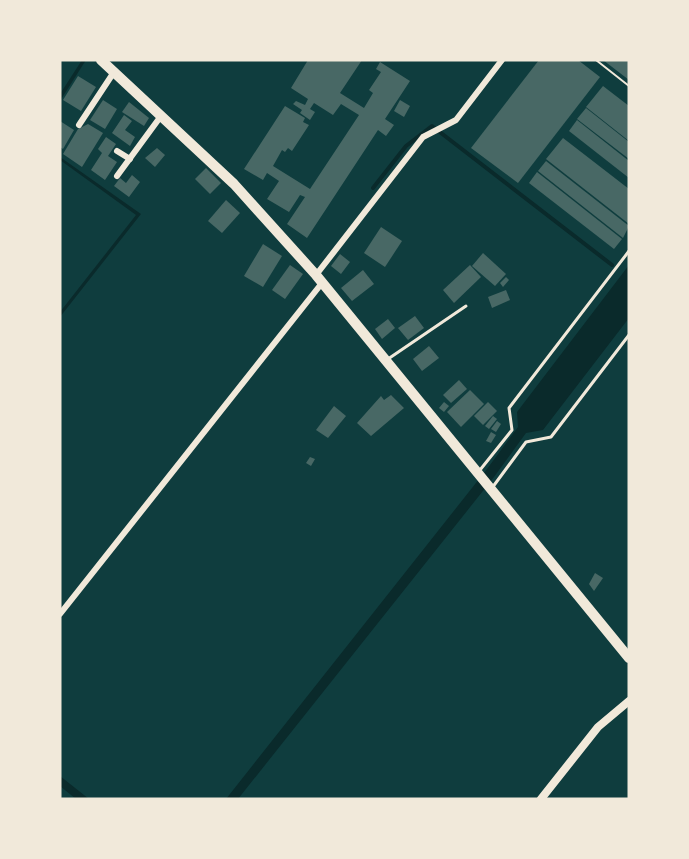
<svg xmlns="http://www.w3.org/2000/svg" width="689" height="859" viewBox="0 0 689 859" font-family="'Asap Condensed',sans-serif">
<rect width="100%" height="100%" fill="#0f3d3e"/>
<!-- water -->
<g fill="#0a2a2b">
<path d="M82 60H86L60 101V94Z"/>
<path d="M60 157 141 214 60 317V312L136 215 60 160Z"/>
<path d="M629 265V318L543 430 526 433 494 477 238 799H226L487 469 518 427 517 412Z"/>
<path d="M60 776 89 799H76L60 786Z"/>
</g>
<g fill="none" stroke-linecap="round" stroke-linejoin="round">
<!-- stream -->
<path stroke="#0a2a2b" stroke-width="4" d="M373 188 406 146 432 126 612 265"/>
</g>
<!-- building -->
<g fill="#486865">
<path d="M308 60H362L340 93 364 108 373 93 369 90 381 72 376 69 380 62 410 81 385 119 394 125 386 136 378 130 307 238 287 224 305 197 300 195 289 212 267 199 279 181 267 173 263 180 244 169 285 106 305 118 303 122 309 125 292 151 288 148 285 152 282 150 273 166 310 189 359 115 341 104 333 115 314 103 310 109 315 112 310 120 300 113 302 110 293 104 296 101 305 105 308 99 291 88Z"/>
<path d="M539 60H578L600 77 518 183 471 148Z"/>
<path d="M603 60H629V80Z"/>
<path d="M78 76 96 87 81 111 63 100Z"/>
<path d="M603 86 629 106V141L586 107Z"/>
<path d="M103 100 117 109 105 129 90 120Z"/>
<path d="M400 100 410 106 404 117 394 111Z"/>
<path d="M129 102 149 118 144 126 122 112Z"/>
<path d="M586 108 629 142V159L577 119Z"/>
<path d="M124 115 132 121 125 130 135 137 130 146 112 133Z"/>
<path d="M577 120 629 161V178L569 131Z"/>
<path d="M60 121 74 130 63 149 60 147Z"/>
<path d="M88 124 103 133 82 167 63 154 78 129Z"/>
<path d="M106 137 116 144 108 156 117 162 105 180 91 170 102 153 98 149Z"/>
<path d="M563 138 629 189V224L546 159Z"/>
<path d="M157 148 165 155 155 167 145 158Z"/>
<path d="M546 161 629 226 623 238 538 171Z"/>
<path d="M206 168 221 183 210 194 195 179Z"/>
<path d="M537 172 622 239 614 249 529 183Z"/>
<path d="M132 175 140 182 129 197 114 186 120 178 126 183Z"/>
<path d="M226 200 240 213 222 233 208 221Z"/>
<path d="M381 227 402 241 385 267 364 253Z"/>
<path d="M263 244 282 256 263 287 244 276Z"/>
<path d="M483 253 506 274 495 286 472 266Z"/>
<path d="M340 254 350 262 341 274 331 266Z"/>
<path d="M290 265 303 274 285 299 272 290Z"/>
<path d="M470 265 481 277 454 303 443 290Z"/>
<path d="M363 270 374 284 352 301 341 288Z"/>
<path d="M506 277 509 280 503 287 500 283Z"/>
<path d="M506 290 510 300 492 308 488 297Z"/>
<path d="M415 316 424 328 408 340 398 328Z"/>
<path d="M388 319 395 328 382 339 375 329Z"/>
<path d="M429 346 439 358 422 371 413 359Z"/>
<path d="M459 380 467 389 451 403 443 395Z"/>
<path d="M470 390 484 404 461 427 447 412Z"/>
<path d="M391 395 404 408 371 436 357 423 381 396 384 400Z"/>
<path d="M444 402 449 406 444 412 439 408Z"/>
<path d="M488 402 497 411 483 425 474 416Z"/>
<path d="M334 406 346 416 328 438 316 430Z"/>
<path d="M493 416 497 419 489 429 485 426Z"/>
<path d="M497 421 501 424 496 432 491 429Z"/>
<path d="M491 432 496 435 491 443 486 441Z"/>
<path d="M310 457 315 459 311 466 306 463Z"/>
<path d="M595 573 603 578 594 591 589 584Z"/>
</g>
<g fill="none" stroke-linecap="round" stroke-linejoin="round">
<!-- path -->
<path stroke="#f1e9da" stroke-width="2" d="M596 60 629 86"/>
<!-- service -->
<g stroke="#f1e9da" stroke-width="3">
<path d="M388 359 466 306"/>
<path d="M480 470 512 430 509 408 629 251"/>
<path d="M492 488 526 442 551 437 629 335"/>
</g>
<!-- minor -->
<g stroke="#f1e9da" stroke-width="6">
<path d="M79 125 114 72"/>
<path d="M117 151 130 159"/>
<path d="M117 176 161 116"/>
<path d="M316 275 423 137 456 120 502 60"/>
<path d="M60 614 322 283"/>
</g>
<!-- tertiary -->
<path stroke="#f1e9da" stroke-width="8" d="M541 799 598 727 629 701"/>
<!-- primary -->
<path stroke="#f1e9da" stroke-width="10" d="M101 60 234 184 316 275 629 658"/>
</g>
<!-- border -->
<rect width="689" height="859" fill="none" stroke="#f1e9da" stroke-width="123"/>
</svg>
